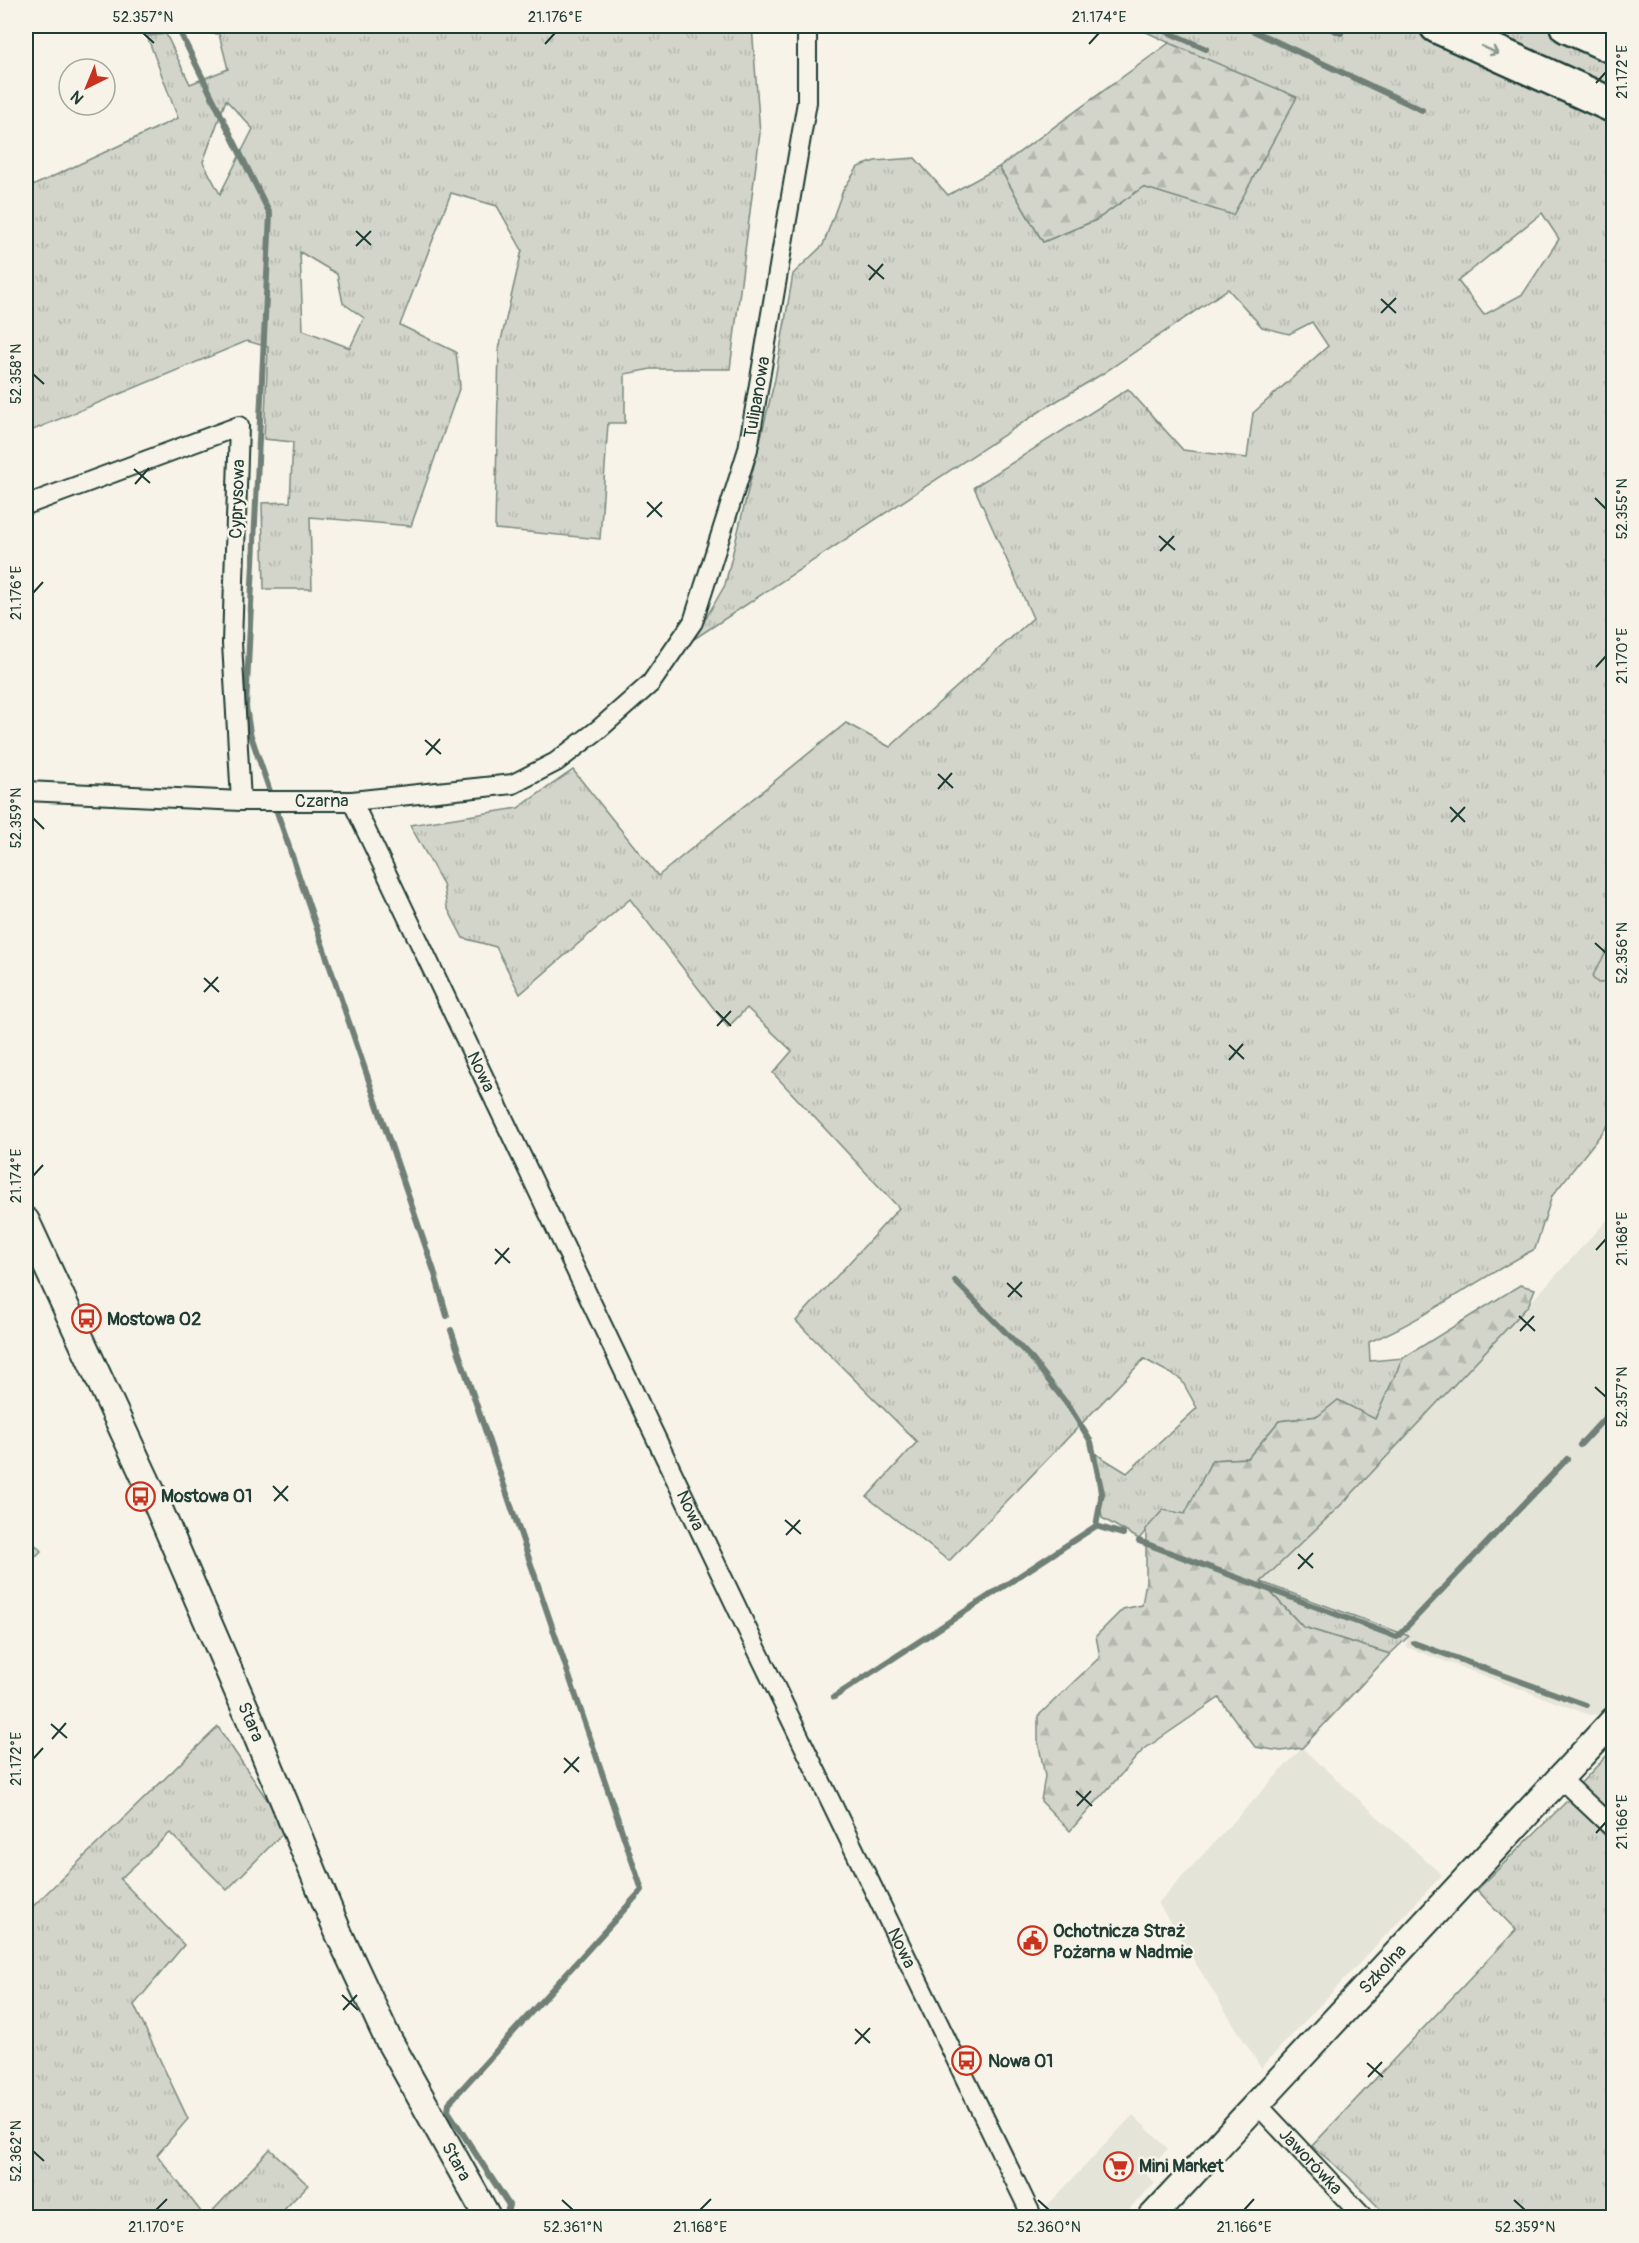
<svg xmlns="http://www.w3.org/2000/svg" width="1639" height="2243" viewBox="0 0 1639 2243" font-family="Pangolin,sans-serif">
<defs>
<pattern id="grass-tufts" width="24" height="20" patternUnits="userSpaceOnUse" patternTransform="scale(1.5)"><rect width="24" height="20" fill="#d3d5ca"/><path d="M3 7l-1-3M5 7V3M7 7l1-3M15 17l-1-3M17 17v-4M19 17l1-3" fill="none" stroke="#b5b8ae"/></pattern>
<pattern id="forest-firs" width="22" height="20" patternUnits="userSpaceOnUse" patternTransform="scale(1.5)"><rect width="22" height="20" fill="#d3d5ca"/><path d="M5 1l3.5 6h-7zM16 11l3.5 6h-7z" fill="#b5b8ae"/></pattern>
</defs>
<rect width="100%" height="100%" fill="#f7f3e8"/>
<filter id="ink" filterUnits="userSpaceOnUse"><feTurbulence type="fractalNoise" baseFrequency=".0167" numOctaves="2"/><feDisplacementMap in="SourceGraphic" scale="12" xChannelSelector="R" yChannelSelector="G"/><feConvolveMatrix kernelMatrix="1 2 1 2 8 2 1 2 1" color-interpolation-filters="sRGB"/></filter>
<g filter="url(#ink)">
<!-- built -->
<g fill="#e5e4d9">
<path d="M1613 1214 1614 1700 1608 1707 1599 1714 1590 1715 1406 1647 1408 1636 1261 1582 1346 1500Z"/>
<path d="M1302 1748 1442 1875 1261 2068 1158 1903Z"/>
<path d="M1133 2115 1168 2149 1145 2173 1155 2183 1121 2217H1049L1044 2209Z"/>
</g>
<!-- grass -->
<g fill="url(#grass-tufts)" stroke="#79897f" stroke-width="1.5" fill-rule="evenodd">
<path d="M192 26H752L760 133 730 369H651L625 374V423H608L600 539 495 529 499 349 522 250 497 206 451 193 400 325 456 352 460 386 411 526 310 517 312 589H264L262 503 290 502 293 442 264 439 268 347 247 341 26 433V189L178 118 147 36 166 34 190 84 228 69 219 34 204 33ZM226 100 253 129 220 194 203 162ZM300 252 337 274 343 303 364 318 350 348 303 330Z"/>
<path d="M1134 26H1613V1119L1552 1196 1535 1249C1479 1278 1427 1318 1369 1342L1370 1361 1403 1358 1375 1420 1318 1416 1279 1421 1248 1458 1212 1460 1185 1514 1163 1510 1139 1539 1102 1518 1093 1452 1127 1473 1197 1408 1181 1379 1144 1359 949 1561 867 1497 917 1442 796 1321 899 1208 773 1073 792 1051 747 1008 728 1027 630 899 520 994 496 947 463 938 447 907 443 884 410 825 518 808 573 770 658 876 846 723 890 747 1033 618 974 487 1128 389 1183 450 1247 458 1253 413 1328 346 1312 322 1289 334 1262 327 1228 289 1102 374 1045 408 694 639 725 585 775 379 793 274 823 245 843 190 858 167 875 161 915 158 948 195 999 167 1043 242 1096 220 1143 187 1233 214 1197 56ZM1542 213 1559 239 1523 294 1484 315 1458 281Z"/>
<path d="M26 1535 41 1551 26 1566Z"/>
<path d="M1261 1582 1409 1636 1390 1654 1303 1627Z"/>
<path d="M218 1727 287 1829 227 1890 170 1833 120 1879 184 1945 134 2005 188 2119 157 2155 205 2217 26 2218V1913Z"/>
<path d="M1613 1749V1818L1578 1786Z"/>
<path d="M1569 1799 1613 1843V2217H1388L1349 2177 1312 2146 1516 1930 1477 1890Z"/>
<path d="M270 2149 308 2185 277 2217H207Z"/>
</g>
<!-- forest -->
<g fill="url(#forest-firs)" stroke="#79897f" stroke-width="1.5">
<path d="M1169 43 1297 97 1233 215 1143 187 1096 220 1043 242 999 167Z"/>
<path d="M1613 926V982L1598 983 1592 977 1609 947Z"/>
<path d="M1520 1285 1535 1289 1528 1306 1346 1500 1261 1582 1303 1627 1390 1654 1302 1748 1281 1751 1255 1747 1219 1698 1143 1750 1070 1831 1041 1801 1045 1776 1038 1741V1716L1100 1657 1096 1636 1123 1609 1142 1605 1146 1581V1529L1163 1510 1185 1514 1212 1460 1248 1458 1279 1421 1318 1416 1338 1400 1375 1419 1403 1358Z"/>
</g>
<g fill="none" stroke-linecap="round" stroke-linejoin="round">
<!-- stream -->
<g stroke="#6f8077" stroke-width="6">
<path d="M177 26 270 214 246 707 250 733 434 1271 447 1316"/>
<path d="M1154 26 1206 49"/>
<path d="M1243 26 1422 110"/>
<path d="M1324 26 1341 33"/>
<path d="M955 1281 1032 1359 1070 1408 1091 1442 1102 1493 1096 1526"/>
<path d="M451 1330 642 1890 449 2103 448 2111 509 2205 507 2213"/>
<path d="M1580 1445 1614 1408"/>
<path d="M1139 1541 1397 1637 1567 1459"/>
<path d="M1414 1643 1586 1705"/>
<path d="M834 1697 1096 1526 1123 1534"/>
</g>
<defs>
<g id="street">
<path d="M26 505 239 426 232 643 241 801"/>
<path id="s1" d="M26 791 241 801H352L513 784 556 762 599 729 651 683 693 622 748 449 807 102V26"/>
<path id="s2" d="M352 801 748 1631 1033 2218"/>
<path d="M1560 1778 1614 1829"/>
<path id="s3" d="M1256 2103 1364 2218"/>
</g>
<g id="secondary">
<path id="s4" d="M26 1221 153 1495 252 1724 339 1934 387 2037 488 2218"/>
<path id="s5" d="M1151 2218 1614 1720"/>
</g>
<g id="highway">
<path d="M1437 26 1614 106"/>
<path d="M1567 26 1614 47"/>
</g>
</defs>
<!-- street casing -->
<use href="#street" stroke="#1f3d34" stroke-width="22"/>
<!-- secondary casing -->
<use href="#secondary" stroke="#1f3d34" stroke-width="30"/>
<!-- highway casing -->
<use href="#highway" stroke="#1f3d34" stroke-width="38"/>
<!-- street -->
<use href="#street" stroke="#f7f3e8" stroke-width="18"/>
<!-- secondary -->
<use href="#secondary" stroke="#f7f3e8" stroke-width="26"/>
<!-- highway -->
<use href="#highway" stroke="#f7f3e8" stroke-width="33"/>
</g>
<!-- one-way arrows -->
<defs><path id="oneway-shaft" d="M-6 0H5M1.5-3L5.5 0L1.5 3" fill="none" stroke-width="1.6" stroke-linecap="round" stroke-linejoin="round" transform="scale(1.5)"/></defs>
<use stroke="#8b988e" href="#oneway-shaft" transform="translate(1490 50) rotate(25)"/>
</g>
<!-- ticks -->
<path fill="none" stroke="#1f3d34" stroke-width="2" d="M143 33 154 43M545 44 555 33M1089 44 1099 33M1596 83 1606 72M356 231 371 245M356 246 371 231M868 265 884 279M869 280 883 264M1381 299 1396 313M1381 313 1396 298M33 374 44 384M134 469 150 483M135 484 149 468M1595 498 1606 509M647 502 662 517M647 517 662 502M1159 536 1175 550M1160 551 1174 536M33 593 43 582M1596 667 1606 656M425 740 441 754M426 755 440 739M938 774 953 788M938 789 952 773M1450 807 1465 822M33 818 44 829M1451 822 1465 807M1595 943 1606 953M204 978 219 992M204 992 218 977M716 1011 731 1026M717 1026 731 1011M1229 1045 1244 1059M1229 1060 1243 1044M33 1176 43 1165M495 1249 510 1263M1596 1250 1606 1239M495 1264 509 1248M1007 1283 1022 1297M1008 1297 1022 1282M1519 1316 1535 1331M1520 1331 1534 1316M1595 1387 1606 1397M273 1486 288 1501M274 1501 288 1486M785 1520 801 1534M786 1535 800 1520M1298 1554 1313 1568M1298 1569 1313 1553M51 1724 67 1738M52 1739 66 1723M564 1758 579 1772M33 1759 43 1748M564 1773 579 1757M1076 1791 1092 1806M1077 1806 1091 1791M1596 1833 1606 1822M342 1995 358 2010M343 2010 357 1995M855 2029 870 2043M855 2044 870 2028M1367 2063 1383 2077M1368 2077 1382 2062M33 2151 44 2161M562 2200 573 2210M1038 2200 1049 2210M1514 2200 1525 2210M156 2210 167 2199M700 2210 711 2199M1244 2210 1254 2199"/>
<!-- icons -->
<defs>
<symbol id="bus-ring" viewBox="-11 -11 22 22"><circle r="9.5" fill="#f7f3e8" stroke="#c8321e" stroke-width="1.5"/><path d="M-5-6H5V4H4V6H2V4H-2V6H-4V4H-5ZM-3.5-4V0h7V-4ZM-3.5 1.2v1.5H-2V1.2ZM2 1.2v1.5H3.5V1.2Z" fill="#c8321e"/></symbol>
<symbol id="civic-ring" viewBox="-11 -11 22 22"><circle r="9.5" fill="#f7f3e8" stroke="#c8321e" stroke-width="1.5"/><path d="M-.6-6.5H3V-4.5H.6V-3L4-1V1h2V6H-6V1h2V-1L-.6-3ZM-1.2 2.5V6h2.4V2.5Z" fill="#c8321e"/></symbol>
<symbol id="supermarket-ring" viewBox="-11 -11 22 22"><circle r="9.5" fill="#f7f3e8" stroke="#c8321e" stroke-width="1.5"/><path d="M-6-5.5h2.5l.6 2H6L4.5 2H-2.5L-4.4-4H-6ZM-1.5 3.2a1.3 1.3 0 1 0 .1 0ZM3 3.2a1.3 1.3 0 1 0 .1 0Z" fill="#c8321e"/></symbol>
</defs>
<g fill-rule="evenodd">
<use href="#bus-ring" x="70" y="1302" width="33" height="33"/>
<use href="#bus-ring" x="124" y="1480" width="33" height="33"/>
<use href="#civic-ring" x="1016" y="1924" width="33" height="33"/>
<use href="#bus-ring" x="950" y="2044" width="33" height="33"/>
<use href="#supermarket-ring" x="1102" y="2150" width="33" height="33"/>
</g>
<g text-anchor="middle" stroke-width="5" stroke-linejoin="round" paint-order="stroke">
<!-- street labels -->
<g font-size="18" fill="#1f3d34" stroke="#f7f3e8">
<text dy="6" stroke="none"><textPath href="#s1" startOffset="968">Tulipanowa</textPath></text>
<text transform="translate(237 499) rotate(-88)" y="6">Cyprysowa</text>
<text dy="6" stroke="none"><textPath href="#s1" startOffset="296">Czarna</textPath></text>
<text dy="6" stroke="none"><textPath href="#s2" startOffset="300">Nowa</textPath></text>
<text dy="6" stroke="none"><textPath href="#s2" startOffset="786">Nowa</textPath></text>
<text dy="6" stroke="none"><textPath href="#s4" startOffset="549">Stara</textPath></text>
<text dy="6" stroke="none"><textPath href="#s2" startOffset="1272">Nowa</textPath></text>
<text dy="6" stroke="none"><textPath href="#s5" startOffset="340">Szkolna</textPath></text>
<text dy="6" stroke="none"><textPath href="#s3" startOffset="80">Jaworówka</textPath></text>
<text dy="6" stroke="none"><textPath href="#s4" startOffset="1035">Stara</textPath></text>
</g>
<!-- poi labels -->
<g font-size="18" font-weight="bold" fill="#1f3d34" stroke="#f7f3e8" text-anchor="start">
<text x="107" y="1325">Mostowa 02</text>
<text x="161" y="1502">Mostowa 01</text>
<text x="1053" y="1937">Ochotnicza Straż<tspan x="1053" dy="21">Pożarna w Nadmie</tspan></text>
<text x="988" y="2067">Nowa 01</text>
<text x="1139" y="2172">Mini Market</text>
</g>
</g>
<!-- margin -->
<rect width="1639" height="2243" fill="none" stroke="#f7f3e8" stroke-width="66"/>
<!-- north arrow -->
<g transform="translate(87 87) rotate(223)"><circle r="28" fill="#f7f3e8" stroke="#a1aaa0" stroke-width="1.5"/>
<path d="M0-4.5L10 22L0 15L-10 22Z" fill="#c8321e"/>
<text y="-9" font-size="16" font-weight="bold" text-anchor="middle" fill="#1f3d34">N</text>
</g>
<rect x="33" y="33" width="1573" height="2177" fill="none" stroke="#1f3d34" stroke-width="2"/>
<g font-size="15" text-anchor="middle" fill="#1f3d34">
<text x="143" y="22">52.357°N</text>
<text x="555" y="22">21.176°E</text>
<text x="1099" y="22">21.174°E</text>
<text transform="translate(1622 72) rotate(-90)" y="5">21.172°E</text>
<text transform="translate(16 374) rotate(-90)" y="5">52.358°N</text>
<text transform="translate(1622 509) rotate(-90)" y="5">52.355°N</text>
<text transform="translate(16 593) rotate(-90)" y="5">21.176°E</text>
<text transform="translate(1622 656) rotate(-90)" y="5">21.170°E</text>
<text transform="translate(16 818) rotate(-90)" y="5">52.359°N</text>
<text transform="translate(1622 953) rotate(-90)" y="5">52.356°N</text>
<text transform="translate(16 1176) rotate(-90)" y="5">21.174°E</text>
<text transform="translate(1622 1239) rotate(-90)" y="5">21.168°E</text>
<text transform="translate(1622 1397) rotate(-90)" y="5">52.357°N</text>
<text transform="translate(16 1759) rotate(-90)" y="5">21.172°E</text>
<text transform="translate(1622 1822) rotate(-90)" y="5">21.166°E</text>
<text transform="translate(16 2151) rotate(-90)" y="5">52.362°N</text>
<text x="156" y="2232">21.170°E</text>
<text x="573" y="2232">52.361°N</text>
<text x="700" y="2232">21.168°E</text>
<text x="1049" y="2232">52.360°N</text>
<text x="1244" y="2232">21.166°E</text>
<text x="1525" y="2232">52.359°N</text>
</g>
</svg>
